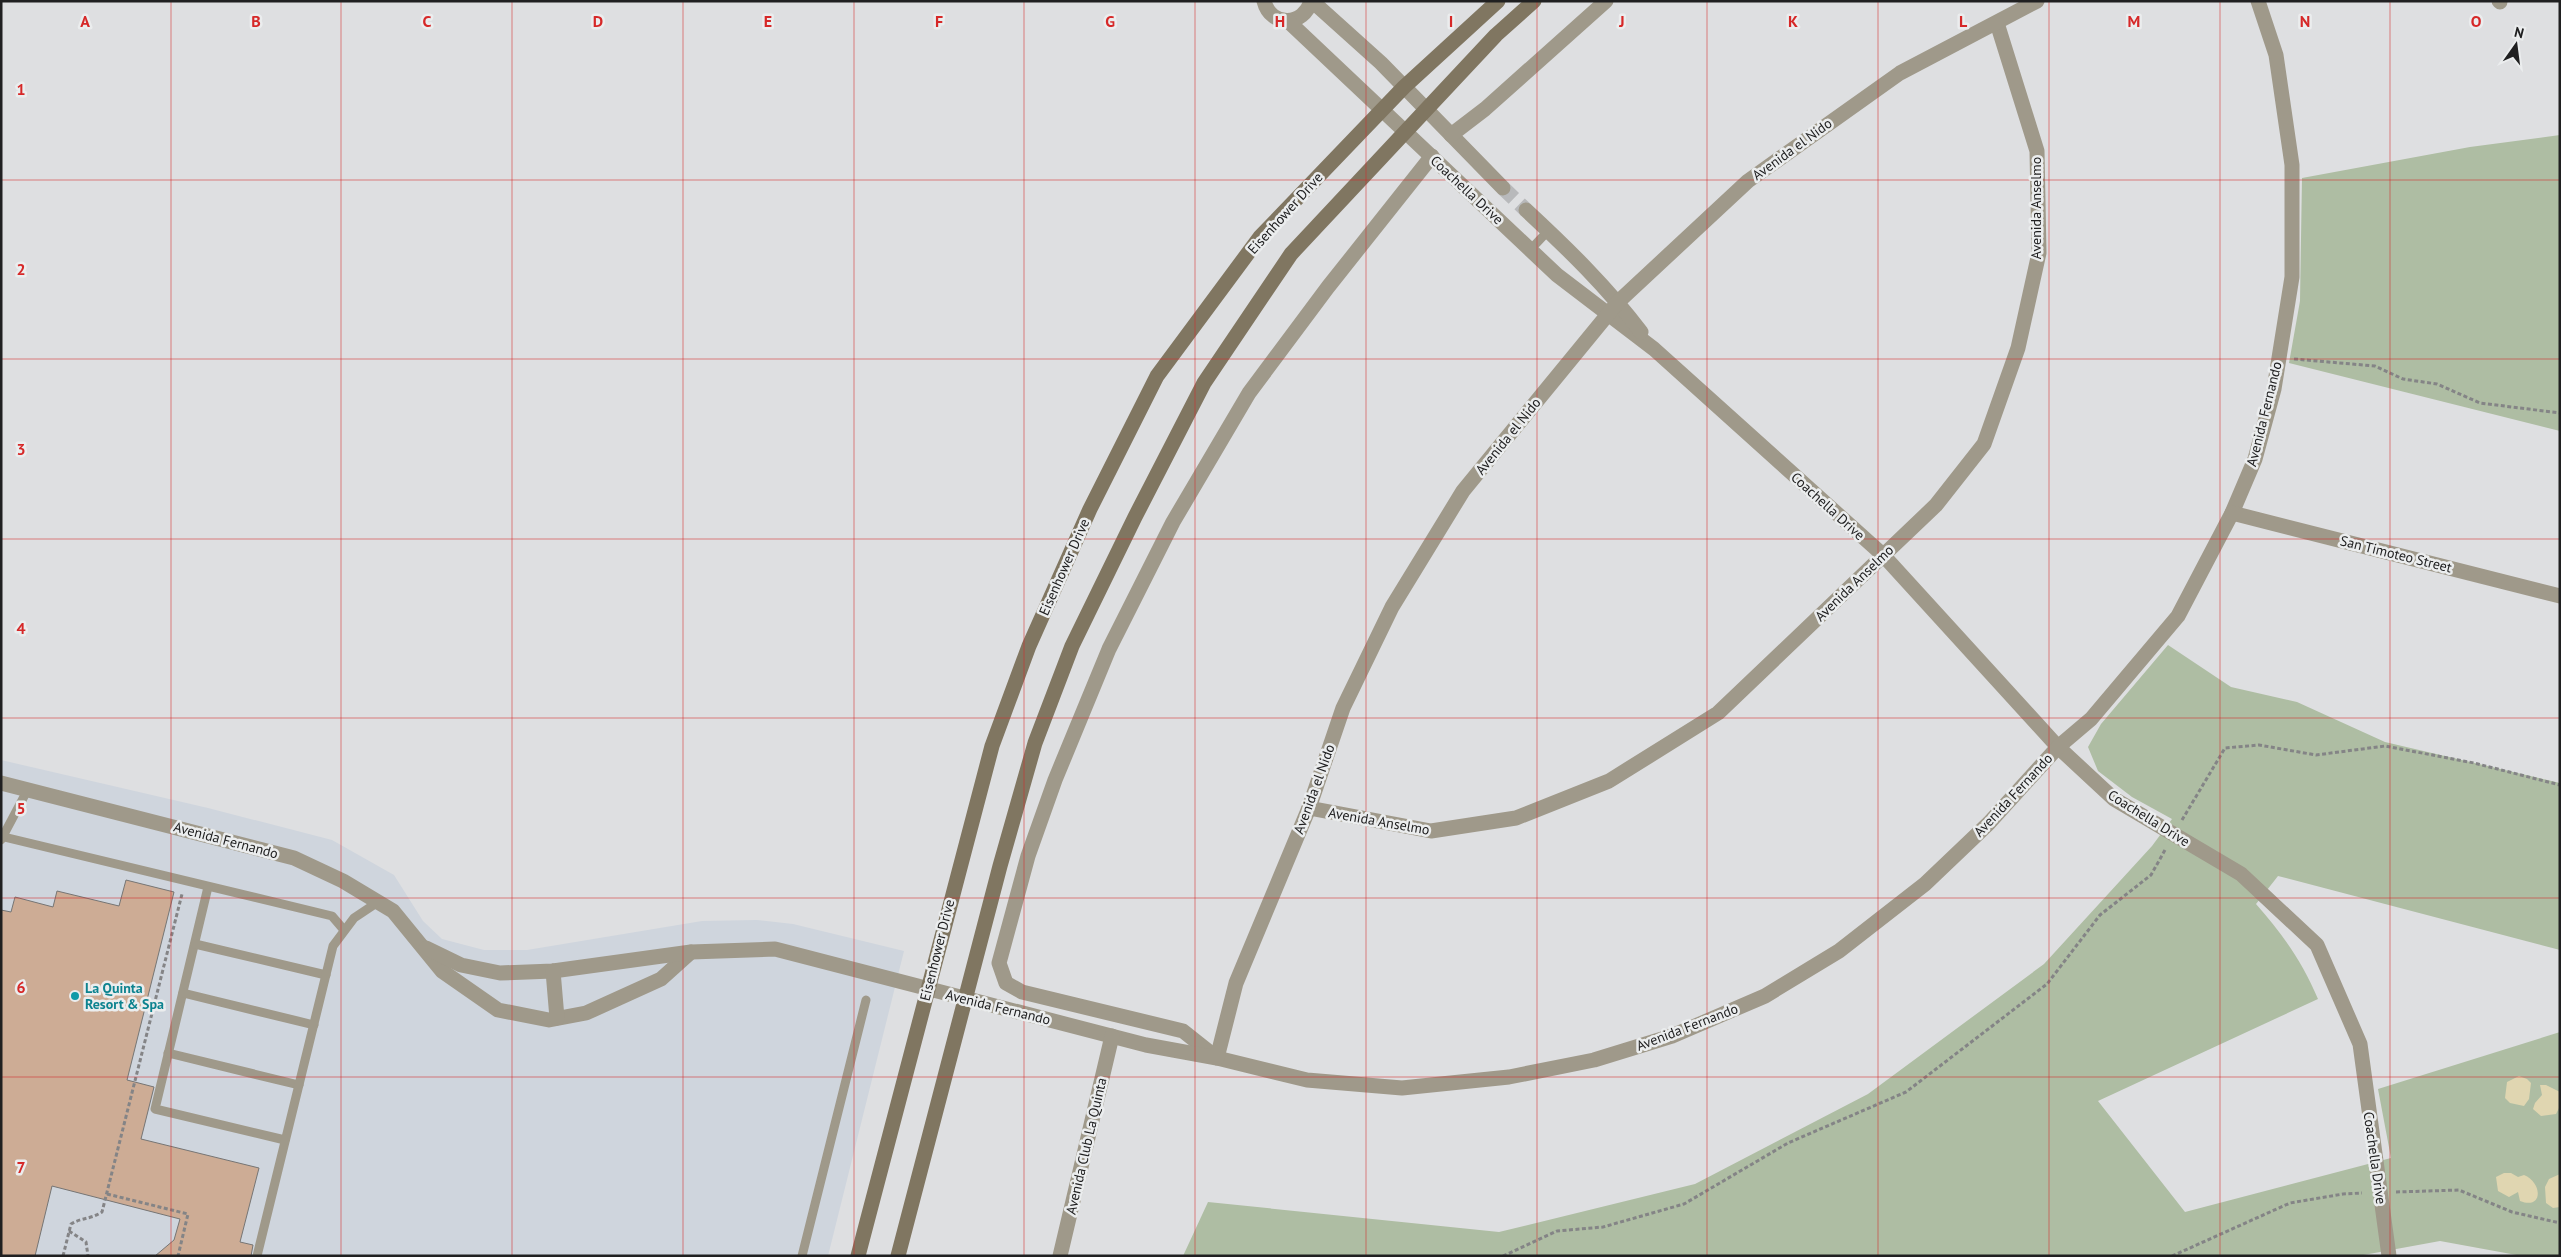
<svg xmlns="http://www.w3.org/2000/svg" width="2561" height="1257" viewBox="0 0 2561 1257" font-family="'PT Sans',sans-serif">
	<rect width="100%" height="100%" fill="#dedfe1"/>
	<path fill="#cfd5dd" d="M1,760L208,808L332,840L394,875L423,921L442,939L484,950H527L702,921L757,920L793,924L904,951L828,1256H1Z"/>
	<g fill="#aebda3">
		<path d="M2560,135V431L2289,363L2300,301L2302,178L2470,147Z"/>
		<path d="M2168,645L2231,687L2297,702L2385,742L2560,783V950L2278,876L2256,904C2283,935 2302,961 2318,999L2098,1101L2185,1212L2391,1158L2378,1089L2560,1032V1256H2522L2440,1241L2358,1256H1183L1208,1202L1499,1232L1695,1184L1868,1094L2044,964L2152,846L2172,819L2132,797L2098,771L2088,747L2101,724Z"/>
	</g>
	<g fill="#e0d6b1">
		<path d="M2519,1076L2527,1079L2531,1083L2529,1099L2524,1106L2510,1103L2505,1098L2507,1082Z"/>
		<path d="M2540,1085H2546L2560,1092V1106L2556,1114L2541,1116L2533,1109L2535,1103L2542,1095Z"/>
		<path d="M2504,1173H2511L2518,1177L2524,1175C2543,1183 2543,1210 2520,1201L2518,1192L2509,1197L2498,1191L2496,1177Z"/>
		<path d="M2560,1174V1207L2553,1208L2546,1203L2545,1187L2549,1179Z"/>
	</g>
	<path fill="#cdac95" stroke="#767574" d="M126,880L174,892L127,1080L154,1087L141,1139L259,1168L240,1242L253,1245L251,1256H155L174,1240L180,1219L52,1186L35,1256H1V910L11,912L15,897L53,907L57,891L119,906Z"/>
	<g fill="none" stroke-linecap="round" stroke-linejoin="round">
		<path stroke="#b8b9bb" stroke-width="15" stroke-dasharray="15 8" stroke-linecap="butt" d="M1503,188L1526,210"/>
		<g stroke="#848486" stroke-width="3" stroke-dasharray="4 2.5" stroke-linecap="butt">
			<path d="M2294,359L2375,366L2403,379L2437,384L2480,403L2560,413"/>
			<path d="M2182,820L2225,748L2259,745L2316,755L2385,746L2474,763L2560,785"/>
			<path d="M2396,1192L2459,1190L2512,1212L2560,1223"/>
			<path d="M107,1194L188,1214L178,1256"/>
			<path d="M69,1231L86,1242L88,1256"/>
			<path d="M63,1256L71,1224C83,1217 89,1220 102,1212L182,894"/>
			<path d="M1503,1256L1557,1231L1603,1227L1684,1204L1788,1143L1906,1092L2047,984L2100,915L2151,875L2165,850"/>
			<path d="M2172,1256L2290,1203L2343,1194L2362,1193"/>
		</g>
		<g stroke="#9f998a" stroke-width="9">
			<path d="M1530,250L1548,231"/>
			<path d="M4,837L332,916L344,930"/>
			<path d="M1,840L28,789"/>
			<path d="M208,887L155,1109L285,1140"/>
			<path d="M195,944L326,975"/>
			<path d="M183,993L314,1025"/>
			<path d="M168,1053L299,1085"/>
			<path d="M257,1256L333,946L354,918L378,902"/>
			<path d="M802,1256L866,1000"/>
		</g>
		<g stroke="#9f998a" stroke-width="15">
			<path d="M1264,1C1271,28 1304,26 1311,1"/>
			<path d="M1312,1L1381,63L1503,188"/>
			<path d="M2499,1L2500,2"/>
			<path d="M1289,22L1557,275L1654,349L1883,555L2058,747L2114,799L2241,874L2317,945L2360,1044L2389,1256"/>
			<path d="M1451,135L1485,109L1606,1"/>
			<path d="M1432,156L1328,287L1249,393L1173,522L1109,649L1055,780L1028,856L999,963L1006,983L1022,992L1183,1031L1217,1058L1307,1080L1402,1088L1509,1077L1594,1060L1672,1036L1765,996L1839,951L1925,884L1989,823L2058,747L2091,719L2178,616L2232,513L2255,459L2274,389L2292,277V165L2276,55L2258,1"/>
			<path d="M1526,210C1567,248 1607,287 1641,332"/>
			<path d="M2232,513L2560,596"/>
			<path d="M1,783L294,858L343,881L393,911L442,971L498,1010L549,1020L586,1013L661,979L691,952"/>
			<path d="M1309,808L1431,831L1516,818L1609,781L1718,713L1936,505L1984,444L2018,348L2039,253L2037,151L1997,23"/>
			<path d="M426,948L461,965L500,973L553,971L691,952L775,949L1146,1045L1217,1058L1236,983L1309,808L1343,708L1392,607L1463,491L1618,302L1748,181L1900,73L2037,1"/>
			<path d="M553,971L557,1018"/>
			<path d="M1060,1256L1112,1036"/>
		</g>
		<g stroke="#807661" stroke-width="15">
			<path d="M858,1256L992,746L1029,646L1090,509L1157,376L1260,237L1404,87L1498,1"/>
			<path d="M898,1256L1000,866L1035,743L1072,646L1135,517L1204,383L1291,254L1496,35L1534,1"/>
		</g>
	</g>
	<path fill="none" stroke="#d62828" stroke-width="1" stroke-opacity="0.55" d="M171,1V1256M341,1V1256M512,1V1256M683,1V1256M854,1V1256M1024,1V1256M1195,1V1256M1366,1V1256M1537,1V1256M1707,1V1256M1878,1V1256M2049,1V1256M2220,1V1256M2390,1V1256M1,180H2560M1,359H2560M1,539H2560M1,718H2560M1,898H2560M1,1077H2560"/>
	<circle fill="#0f9aa8" stroke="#ebedee" stroke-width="2" cx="75" cy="996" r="5"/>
	<g text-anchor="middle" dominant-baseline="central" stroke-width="5" stroke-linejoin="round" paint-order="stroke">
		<g font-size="14" fill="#202021" stroke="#ebedee">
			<text transform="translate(1792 149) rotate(-36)">Avenida el Nido</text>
			<text transform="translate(1467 190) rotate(43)">Coachella Drive</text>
			<text transform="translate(2036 208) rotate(-90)">Avenida Anselmo</text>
			<text transform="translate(1285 213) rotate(-48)">Eisenhower Drive</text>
			<text transform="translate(2264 414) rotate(-76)">Avenida Fernando</text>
			<text transform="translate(1508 436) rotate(-51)">Avenida el Nido</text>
			<text transform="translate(1828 506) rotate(42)">Coachella Drive</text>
			<text transform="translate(2396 554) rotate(14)">San Timoteo Street</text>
			<text transform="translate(1064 567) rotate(-66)">Eisenhower Drive</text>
			<text transform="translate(1854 583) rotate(-44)">Avenida Anselmo</text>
			<text transform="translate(1314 789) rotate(-70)">Avenida el Nido</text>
			<text transform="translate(2013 795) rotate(-47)">Avenida Fernando</text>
			<text transform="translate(2149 818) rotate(32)">Coachella Drive</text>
			<text transform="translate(1379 821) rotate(10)">Avenida Anselmo</text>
			<text transform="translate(226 840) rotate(15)">Avenida Fernando</text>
			<text transform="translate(937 950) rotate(-76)">Eisenhower Drive</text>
			<text transform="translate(998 1007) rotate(14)">Avenida Fernando</text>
			<text transform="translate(1687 1027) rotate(-21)">Avenida Fernando</text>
			<text transform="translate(1086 1146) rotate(-77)">Avenida Club La Quinta</text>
			<text transform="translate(2375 1158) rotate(82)">Coachella Drive</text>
		</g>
		<g font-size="14" font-weight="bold" fill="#0d838f" stroke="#ebedee" text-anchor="start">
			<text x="85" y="988">La Quinta<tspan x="85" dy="16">Resort &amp; Spa</tspan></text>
		</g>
	</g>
	<g font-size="16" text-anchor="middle" font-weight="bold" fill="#d62828" stroke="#ebedee" stroke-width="5" stroke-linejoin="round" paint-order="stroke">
		<text x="85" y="27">A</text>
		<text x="256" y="27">B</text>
		<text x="427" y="27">C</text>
		<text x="598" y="27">D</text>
		<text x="768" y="27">E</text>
		<text x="939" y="27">F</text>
		<text x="1110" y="27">G</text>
		<text x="1280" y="27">H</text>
		<text x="1451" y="27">I</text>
		<text x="1622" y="27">J</text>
		<text x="1793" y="27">K</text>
		<text x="1963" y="27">L</text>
		<text x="2134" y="27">M</text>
		<text x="2305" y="27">N</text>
		<text x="2476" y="27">O</text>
		<text x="21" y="95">1</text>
		<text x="21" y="275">2</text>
		<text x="21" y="455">3</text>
		<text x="21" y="634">4</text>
		<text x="21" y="814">5</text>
		<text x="21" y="993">6</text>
		<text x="21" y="1173">7</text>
	</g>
	<rect width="2561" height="1257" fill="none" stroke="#202021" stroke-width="5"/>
	<g transform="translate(2516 45) rotate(14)" stroke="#ebedee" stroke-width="4" paint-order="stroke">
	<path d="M0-4L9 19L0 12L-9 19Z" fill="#202021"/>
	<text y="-8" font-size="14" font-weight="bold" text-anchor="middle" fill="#202021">N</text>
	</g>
</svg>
